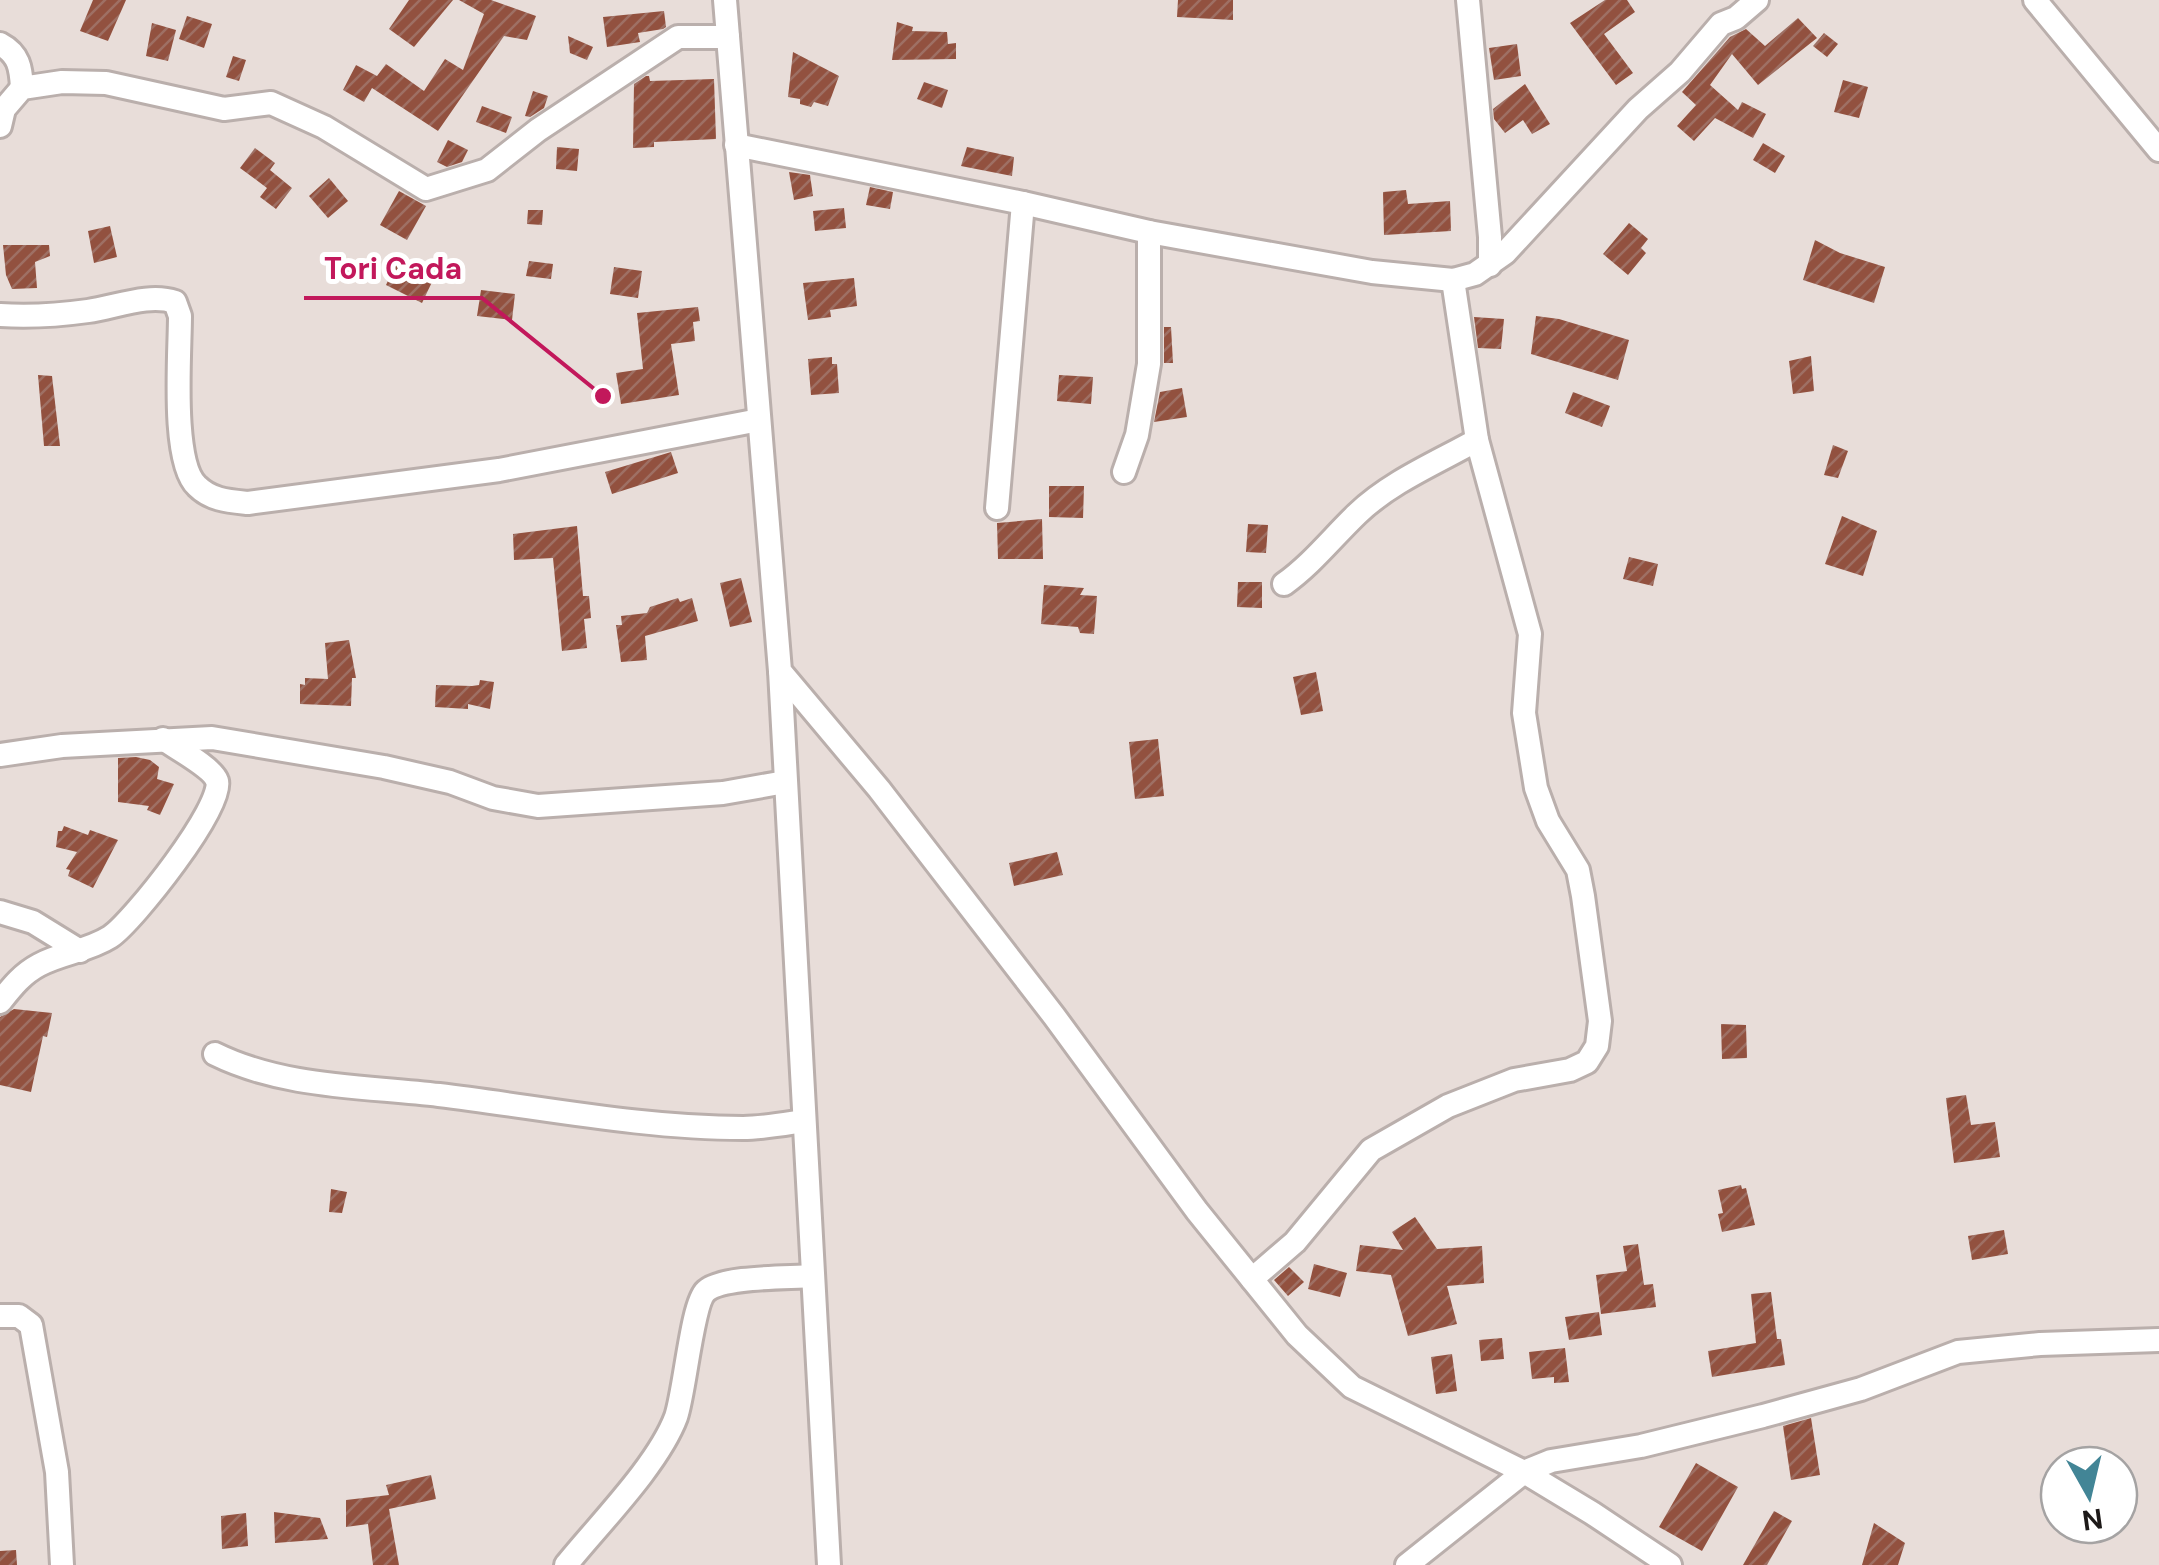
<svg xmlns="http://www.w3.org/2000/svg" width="2159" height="1565" viewBox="0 0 2159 1565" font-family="'DM Sans',sans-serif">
	<defs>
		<pattern id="building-hatch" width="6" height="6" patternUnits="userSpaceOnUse" patternTransform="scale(2.5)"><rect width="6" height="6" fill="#92513f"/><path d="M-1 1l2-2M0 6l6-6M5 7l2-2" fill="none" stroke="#9e7064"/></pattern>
	</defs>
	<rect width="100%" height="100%" fill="#e8ddd9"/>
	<g fill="url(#building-hatch)">
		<path d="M93,0H126L108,41L80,31Z"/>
		<path d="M409,0H453L414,47L389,29Z"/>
		<path d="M459,0H491L536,16L527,40L504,36L438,131L372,88L364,102L343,90L356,65L377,76L386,64L424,91L445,59L463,70L484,14Z"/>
		<path d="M1178,0H1233V20L1177,17Z"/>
		<path d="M1605,0H1627L1635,12L1604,34L1633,73L1616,85L1570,23Z"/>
		<path d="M664,11L666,27L663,29L638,33L640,42L607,47L603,17Z"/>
		<path d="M187,16L212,24L204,48L179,39Z"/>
		<path d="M1798,18L1817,38L1788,61L1758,85L1732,54L1710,85L1738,110L1742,102L1766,114L1753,138L1715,118L1694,141L1677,126L1696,105L1682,92L1730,37L1746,29L1765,46Z"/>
		<path d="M897,22L913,27L912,31L947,32L948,44L956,43V59L892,60Z"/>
		<path d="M152,23L176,30L168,61L146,56Z"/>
		<path d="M1824,33L1838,44L1827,57L1813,46Z"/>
		<path d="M568,36L593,47L587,60L570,53Z"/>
		<path d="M1517,44L1521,76L1494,80L1489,48Z"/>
		<path d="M793,52L839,76L828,106L814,102L811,107L800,104V99L788,97Z"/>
		<path d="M233,56L246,60L239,81L226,77Z"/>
		<path d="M646,76H649L650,81L714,79L716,139L654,142V147L633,148L634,84Z"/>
		<path d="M1843,80L1868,87L1859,118L1834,112Z"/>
		<path d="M924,82L948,90L942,108L917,99Z"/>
		<path d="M1525,84L1550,124L1532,134L1523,120L1505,133L1494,119L1493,109Z"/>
		<path d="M533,91L548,96L544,108L530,117L525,116Z"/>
		<path d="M482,106L512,117L506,133L476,122Z"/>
		<path d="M448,140L468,150L462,162L447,167L437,162Z"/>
		<path d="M1763,143L1785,156L1775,173L1753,160Z"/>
		<path d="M557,147L579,149L577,171L556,169Z"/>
		<path d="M967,147L1014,157L1012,176L961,166Z"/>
		<path d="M255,148L275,163L270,170L292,188L276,209L260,197L267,188L240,168Z"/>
		<path d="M789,172L810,175L813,196L794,200Z"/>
		<path d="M329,178L348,201L328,218L309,196Z"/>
		<path d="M870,187L893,192L890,209L866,205Z"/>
		<path d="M1406,190L1408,204L1450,201L1451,231L1384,235L1383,192Z"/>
		<path d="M399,191L426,206L407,240L380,225Z"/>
		<path d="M844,208L846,228L815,231L813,211Z"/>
		<path d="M528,210H543L542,225L527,224Z"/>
		<path d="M1629,223L1648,239L1641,248L1646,253L1628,275L1603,254Z"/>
		<path d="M110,226L117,257L94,263L88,231Z"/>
		<path d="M1815,240L1840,253L1885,267L1874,303L1803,280Z"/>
		<path d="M3,245H49L50,256L35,262L37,288L12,289L6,275Z"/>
		<path d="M529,261L553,264L551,279L526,276Z"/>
		<path d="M397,262L433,280L422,303L386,285Z"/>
		<path d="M614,267L642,271L638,298L610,294Z"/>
		<path d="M854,278L857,306L830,310L831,317L808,320L803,283Z"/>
		<path d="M481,290L515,294L512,320L477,316Z"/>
		<path d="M698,307L700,321L693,322L695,341L671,344L679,395L621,404L616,373L643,369L637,313Z"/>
		<path d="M1536,316L1559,319L1629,340L1618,380L1531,354Z"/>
		<path d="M1474,317L1504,319L1501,349L1478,348Z"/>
		<path d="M1164,327H1171L1173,363H1164Z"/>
		<path d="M1811,356L1814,391L1793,394L1789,361Z"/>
		<path d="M832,357V364H837L839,393L811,395L808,359Z"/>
		<path d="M38,375L52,376L60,446H44Z"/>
		<path d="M1059,375L1093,377L1091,404L1057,401Z"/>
		<path d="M1182,388L1187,417L1154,422L1160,392Z"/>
		<path d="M1573,392L1610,406L1602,427L1565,413Z"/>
		<path d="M1833,445L1848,451L1838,478L1824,475Z"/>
		<path d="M671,452L678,473L612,494L605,472Z"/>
		<path d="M1049,486H1084L1083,518L1049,517Z"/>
		<path d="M1842,516L1877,531L1863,576L1825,564Z"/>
		<path d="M1042,519L1043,559H998L997,523Z"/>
		<path d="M1248,524L1268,525L1266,553L1246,552Z"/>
		<path d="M577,526L583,596H589L591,618L584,619L587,648L562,651L553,558L514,560L513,534Z"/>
		<path d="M1629,557L1658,564L1653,586L1623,579Z"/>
		<path d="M741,578L752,622L730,627L720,583Z"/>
		<path d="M1238,582H1262V608L1237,607Z"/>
		<path d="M1044,585L1084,588L1080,595L1097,596L1094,634L1080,633L1078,627L1041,624Z"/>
		<path d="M678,598L680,602L692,598L698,621L645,636L647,660L621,662L616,625H622L621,616L647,613L650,607Z"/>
		<path d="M349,640L356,678H352L351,706L300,704V684L305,685V678L328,679L325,643Z"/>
		<path d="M1316,672L1323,711L1301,715L1293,677Z"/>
		<path d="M480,680L494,682L490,709L468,704V709L435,707L436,685L472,686L479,685Z"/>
		<path d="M1158,739L1164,796L1135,799L1129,742Z"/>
		<path d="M136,757L150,760L159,767L157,779L174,784L160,815L147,810L149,806L118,802V758Z"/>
		<path d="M64,826L88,835L90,830L118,840L93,888L68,876L70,870L66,869L77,852L56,847L58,831H62Z"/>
		<path d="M1057,852L1063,875L1014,886L1009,863Z"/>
		<path d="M14,1009L52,1013L47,1037L43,1036L31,1092L0,1085V1017Z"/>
		<path d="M1721,1024L1746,1025L1747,1058L1722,1059Z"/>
		<path d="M1966,1095L1971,1125L1995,1122L2000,1157L1954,1163L1946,1098Z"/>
		<path d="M1741,1185L1742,1189L1746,1188L1755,1225L1722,1232L1718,1214L1723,1213L1718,1190Z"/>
		<path d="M331,1189L347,1192L342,1213L329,1212Z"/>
		<path d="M1415,1217L1437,1249L1482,1246L1484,1283L1447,1286L1457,1324L1408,1336L1391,1275L1356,1271L1360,1245L1403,1250L1392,1232Z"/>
		<path d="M2004,1230L2008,1254L1972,1260L1968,1236Z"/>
		<path d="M1638,1244L1644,1285L1653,1284L1656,1307L1601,1314L1596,1275L1627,1271L1623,1246Z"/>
		<path d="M1314,1264L1347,1273L1340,1297L1308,1289Z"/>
		<path d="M1289,1267L1304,1282L1288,1296L1274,1280Z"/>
		<path d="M1771,1292L1777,1339H1781L1785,1365L1712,1377L1708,1351L1756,1343L1751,1294Z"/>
		<path d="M1599,1312L1602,1335L1569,1340L1565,1317Z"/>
		<path d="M1502,1338L1504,1359L1481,1361L1479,1340Z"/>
		<path d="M1565,1348L1569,1382L1554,1383V1377L1532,1379L1529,1352Z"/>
		<path d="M1452,1354L1457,1391L1436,1394L1431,1357Z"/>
		<path d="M1811,1418L1820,1475L1791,1480L1783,1426Z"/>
		<path d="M1696,1463L1738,1487L1702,1551L1659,1527Z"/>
		<path d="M431,1475L436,1499L389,1509L399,1565H373L368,1524L346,1527V1500L389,1495L386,1485Z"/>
		<path d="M1774,1511L1792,1521L1767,1565H1743Z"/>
		<path d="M274,1512L320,1518L328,1539L275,1543Z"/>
		<path d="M246,1513L248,1546L222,1549L221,1516Z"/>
		<path d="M1874,1523L1905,1543L1898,1565H1862Z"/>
		<path d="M16,1550L17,1565H0V1551Z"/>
	</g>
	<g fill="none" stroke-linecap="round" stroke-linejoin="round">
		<g stroke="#baafac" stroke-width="28">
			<g id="minor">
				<path d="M725,0L780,671L879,789L1054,1016L1197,1211L1297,1335L1352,1387L1524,1472L1592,1513L1670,1565"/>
				<path d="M1468,0L1490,237V265"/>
				<path d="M2035,0L2159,150"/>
				<path d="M0,44C19,54 21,68 22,88"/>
				<path d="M0,126L4,109L22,88L62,82L106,83L224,109L271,103L324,127L426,189L487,170L538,130L678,37H728"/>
				<path d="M736,145L1023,203L1149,232L1372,272L1453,280L1475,274L1505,253L1638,109L1680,72L1721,24L1736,18L1757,0"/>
				<path d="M0,315C29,317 59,315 88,311C116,307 149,293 175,302L180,316C180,353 171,462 197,486C211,500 228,501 248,503L499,470L759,420"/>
				<path d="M1124,472L1137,435L1149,364V232"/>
				<path d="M997,508L1023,203"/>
				<path d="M1284,584C1312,564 1332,538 1357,514C1390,482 1438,462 1477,440"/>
				<path d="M780,671L829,1565"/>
				<path d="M0,755L62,746L212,738L384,767L450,782L493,798L538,806L723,793L785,782"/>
				<path d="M0,912L33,922L80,951"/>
				<path d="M0,1002C12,987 22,974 39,965C61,953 88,951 110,937C133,922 225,805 217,781C213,768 176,748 163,739"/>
				<path d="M215,1054C284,1088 364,1086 439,1095C539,1107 642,1128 743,1128C763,1128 784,1124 804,1121"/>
				<path d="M1252,1279L1295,1242L1371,1150L1448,1106L1514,1080L1570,1070L1587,1062L1597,1046L1600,1021L1583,896L1578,870L1548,821L1536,788L1524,713L1530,634L1477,440L1453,280"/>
				<path d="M0,1316H19L31,1325L57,1472L62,1565"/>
				<path d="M566,1565C599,1524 658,1465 676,1417C685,1391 692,1303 706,1291C723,1276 788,1278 812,1276"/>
				<path d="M1407,1565L1524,1472L1551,1461L1641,1446L1763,1416L1861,1389L1958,1352L2040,1344L2159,1340"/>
			</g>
		</g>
		<use href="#minor" stroke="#fff" stroke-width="22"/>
	</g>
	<path fill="none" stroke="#c2185b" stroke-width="4" d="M603 396L482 298H304"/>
	<circle fill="#c2185b" stroke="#fff" stroke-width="4" cx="603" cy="396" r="10"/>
	<g font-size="30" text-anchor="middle" font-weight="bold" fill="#c2185b" stroke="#fff" stroke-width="10" stroke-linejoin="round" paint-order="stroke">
		<text x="393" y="279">Tori Cada</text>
	</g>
	<g transform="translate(2089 1495) rotate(172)"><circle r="48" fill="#ffffff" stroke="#a5a3a3" stroke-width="2.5"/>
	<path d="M0-8L18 38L0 25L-18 38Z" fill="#428596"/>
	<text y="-15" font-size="28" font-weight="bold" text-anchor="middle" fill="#1d1918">N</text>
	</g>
</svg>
